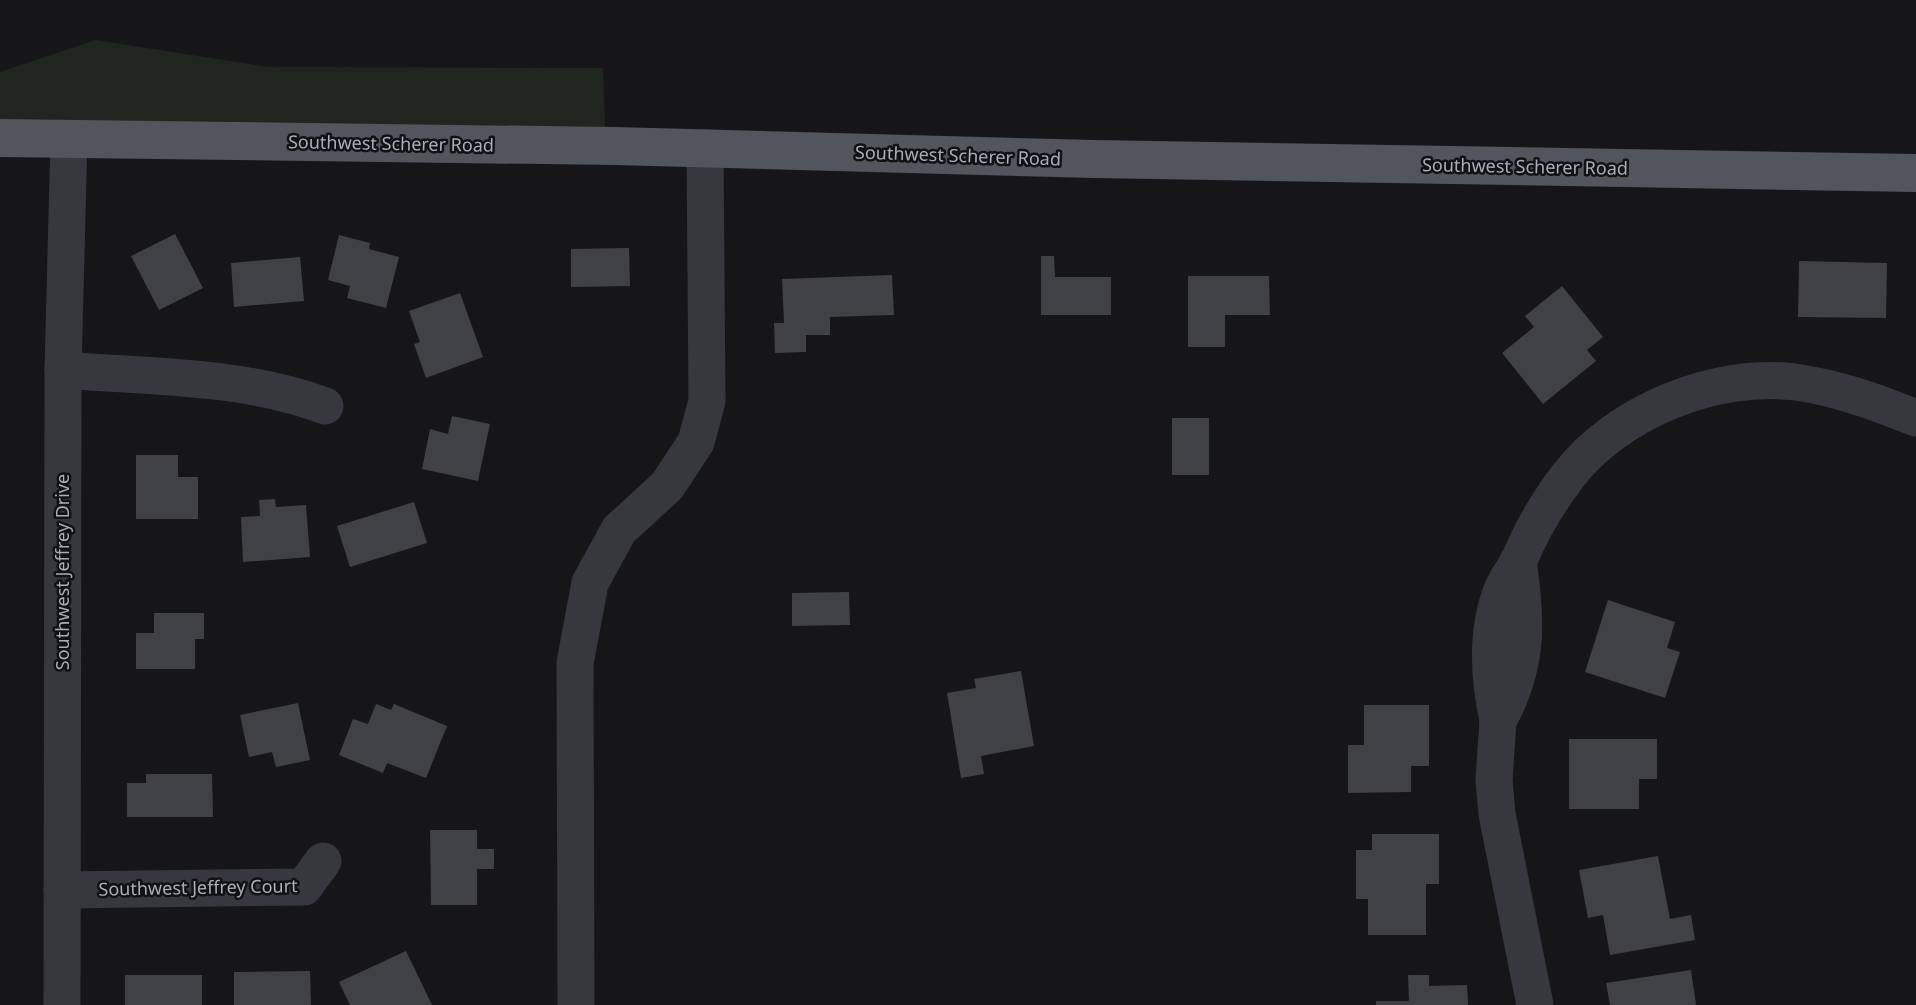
<svg xmlns="http://www.w3.org/2000/svg" width="1916" height="1005" viewBox="0 0 1916 1005" font-family="'Noto Sans',sans-serif">
	<rect width="100%" height="100%" fill="#161618"/>
	<path fill="#1e261f" d="M96,40L269,67L603,68L605,127L0,121V72Z"/>
	<g fill="#404145">
		<path d="M175,234L203,288L159,310L131,256Z"/>
		<path d="M339,235L370,243L369,249L399,257L386,308L347,298L350,286L328,280Z"/>
		<path d="M629,248L630,286L571,287V249Z"/>
		<path d="M1041,256H1054L1055,277H1111V315H1041Z"/>
		<path d="M300,257L304,301L234,307L231,263Z"/>
		<path d="M1799,261L1887,263L1886,318L1798,317Z"/>
		<path d="M892,275L894,315L830,317V335H806V352L775,353L774,323H784L782,279Z"/>
		<path d="M1188,276H1269L1270,315H1225V347H1188Z"/>
		<path d="M1562,286L1603,337L1587,350L1596,361L1543,404L1502,353L1534,327L1525,316Z"/>
		<path d="M460,293L483,357L426,378L414,344L420,342L409,311Z"/>
		<path d="M452,416L490,424L478,481L422,469L430,429L448,434Z"/>
		<rect x="1172" y="418" width="37" height="57"/>
		<path d="M136,455H178V477H198V519H136Z"/>
		<path d="M275,499L276,507L306,505L310,557L243,562L241,517L260,516L259,500Z"/>
		<path d="M414,502L427,543L350,567L337,526Z"/>
		<path d="M849,592L850,625L792,626V593Z"/>
		<path d="M1608,600L1675,622L1667,648L1680,652L1665,698L1585,672Z"/>
		<path d="M154,613H204V639H195V669H136V633H154Z"/>
		<path d="M1021,671L1034,746L981,756L984,774L961,778L947,693L976,688L974,679Z"/>
		<path d="M298,703L310,760L276,767L272,752L249,757L240,715Z"/>
		<path d="M376,704L391,710L394,704L447,726L426,778L387,763L383,773L339,755L353,719L368,724Z"/>
		<path d="M1364,705H1429V766H1411V792L1348,793V745H1364Z"/>
		<path d="M1569,739H1657V779H1639V809H1569Z"/>
		<path d="M146,774H212L213,817H127V783H146Z"/>
		<path d="M430,830H477V849H494V869H477V905H431Z"/>
		<path d="M1372,834H1439V884H1426V935H1368V899H1356V850H1372Z"/>
		<path d="M1658,856L1670,919L1691,915L1695,940L1610,955L1603,915L1588,918L1579,870Z"/>
		<path d="M406,951L432,1005H350L339,982Z"/>
		<path d="M1691,970L1696,1005H1610L1606,983Z"/>
		<path d="M310,971L311,1005H234V972Z"/>
		<rect x="125" y="975" width="77" height="30"/>
		<path d="M1408,975H1429V986L1467,985L1468,1005H1376V1001H1409Z"/>
	</g>
	<g fill="none" stroke-linecap="round" stroke-linejoin="round">
		<g stroke="#37383d" stroke-width="37">
			<path d="M63,370C149,377 243,375 325,406"/>
			<path d="M1518,561C1527,622 1529,665 1498,721C1489,679 1486,630 1502,590C1506,579 1515,569 1520,558C1532,529 1549,501 1568,476C1617,412 1715,372 1795,382C1838,388 1876,402 1916,418"/>
			<path d="M1498,721L1494,780L1497,814L1535,1005"/>
			<path d="M62,890L304,887L323,861"/>
			<path d="M62,1005L63,370L69,139"/>
			<path d="M576,1005L575,663L590,583L619,530L667,486L696,442L707,401L705,148"/>
		</g>
		<path stroke="#53555c" stroke-width="38" d="M0,138L615,146L1094,159L1916,173"/>
	</g>
	<g text-anchor="middle" dominant-baseline="central" stroke-width="5" stroke-linejoin="round" paint-order="stroke">
		<g font-size="18" fill="#a8adb8" stroke="#111113">
			<text transform="translate(391 143) rotate(1)">Southwest Scherer Road</text>
			<text transform="translate(958 155) rotate(2)">Southwest Scherer Road</text>
			<text transform="translate(1525 166) rotate(1)">Southwest Scherer Road</text>
			<text transform="translate(62 572) rotate(-90)">Southwest Jeffrey Drive</text>
			<text transform="translate(198 887) rotate(-1)">Southwest Jeffrey Court</text>
		</g>
	</g>
</svg>
